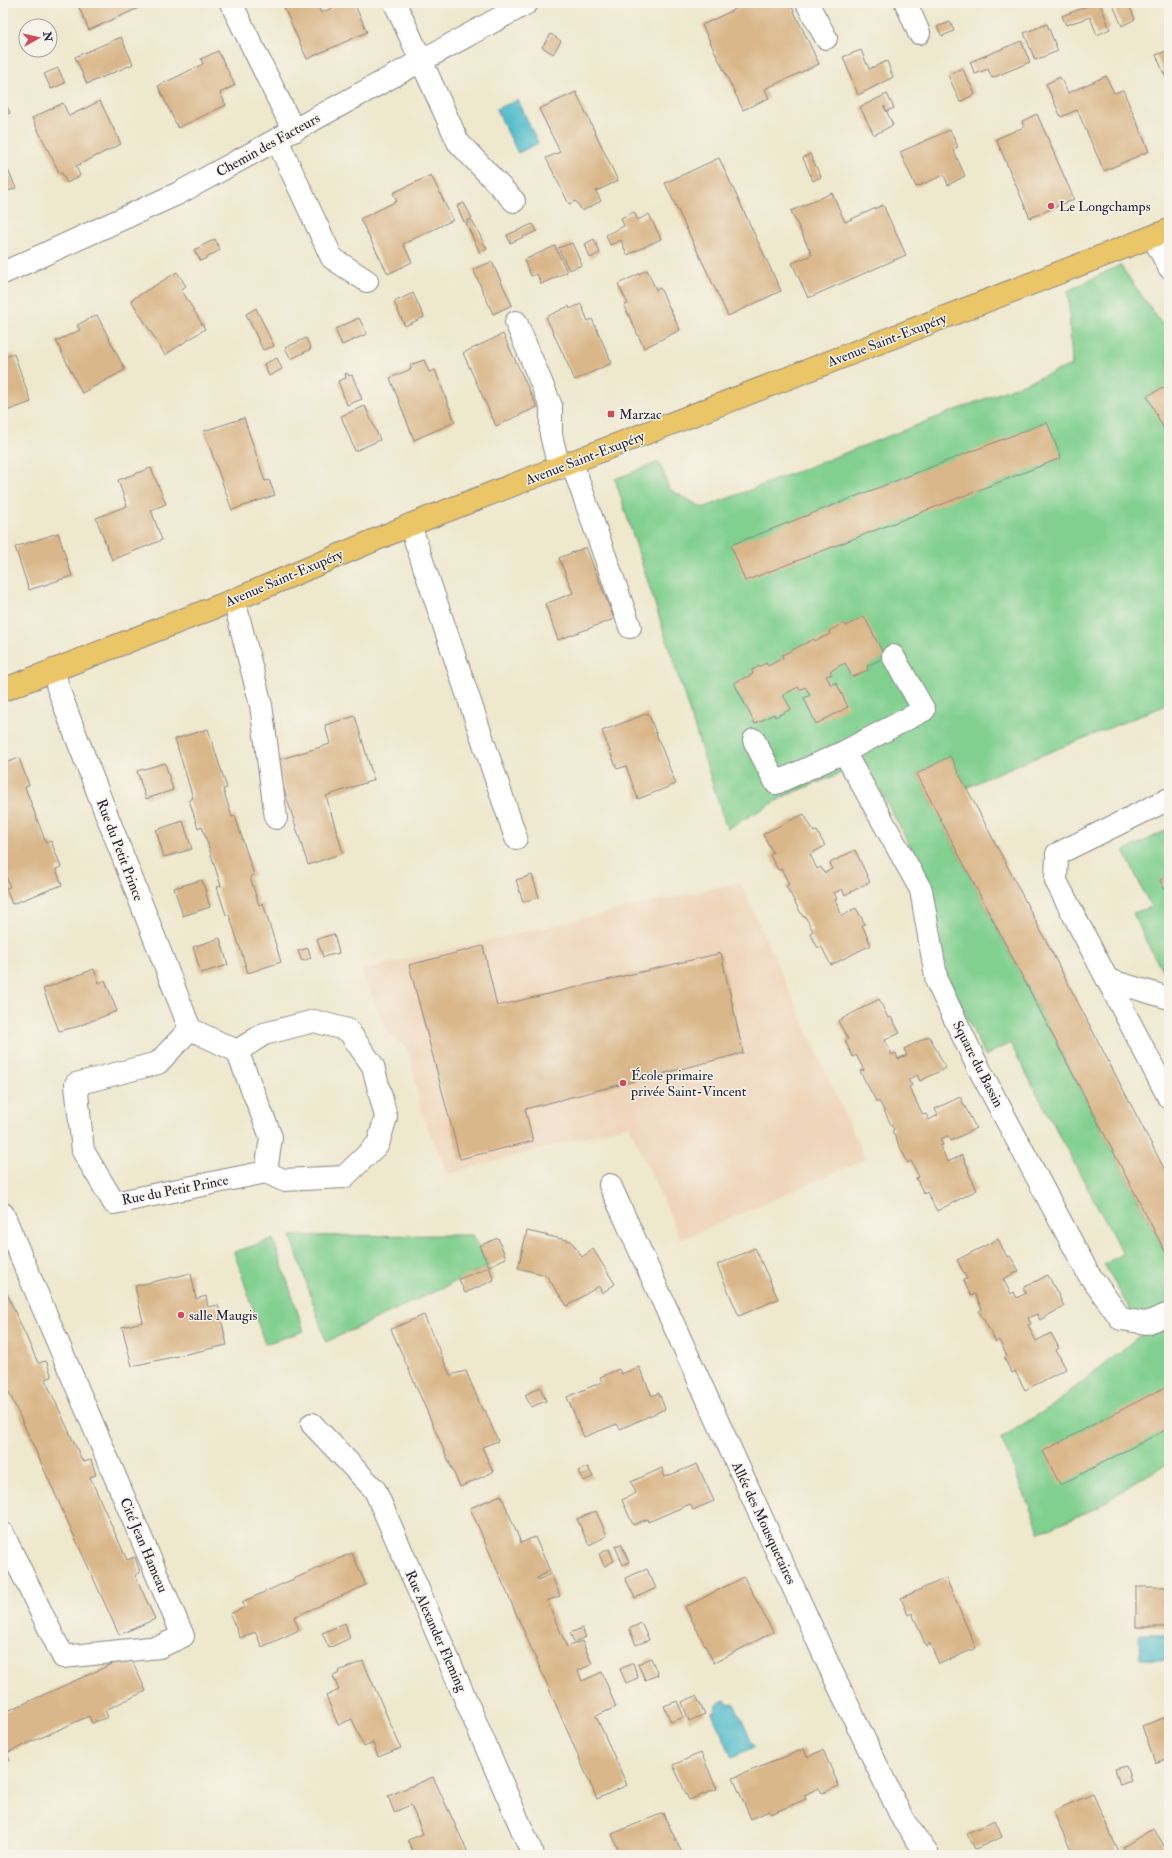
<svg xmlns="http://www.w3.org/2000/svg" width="1172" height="1858" viewBox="0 0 1172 1858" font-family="'IM FELL Double Pica',serif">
	<rect width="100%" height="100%" fill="#f7f3e8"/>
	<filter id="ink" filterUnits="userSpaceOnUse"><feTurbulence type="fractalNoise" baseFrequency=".025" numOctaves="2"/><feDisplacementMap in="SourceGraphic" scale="8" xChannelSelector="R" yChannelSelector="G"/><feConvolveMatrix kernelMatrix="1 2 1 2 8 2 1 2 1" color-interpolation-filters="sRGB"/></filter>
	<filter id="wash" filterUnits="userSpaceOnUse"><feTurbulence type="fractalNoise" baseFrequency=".012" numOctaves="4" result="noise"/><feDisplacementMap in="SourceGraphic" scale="16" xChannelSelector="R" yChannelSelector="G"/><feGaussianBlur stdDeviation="0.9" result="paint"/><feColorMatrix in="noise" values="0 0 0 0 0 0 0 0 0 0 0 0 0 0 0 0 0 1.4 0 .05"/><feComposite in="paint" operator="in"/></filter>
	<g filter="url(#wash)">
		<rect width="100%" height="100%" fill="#eee8cd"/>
		<path fill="#efd6bb" d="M740,882L865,1159L681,1240L629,1125L448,1174L422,1115L409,1051L387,1031L361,970Z"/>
		<g fill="#81d090" stroke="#527966">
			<path d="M1120,265L1169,334V704L995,774L966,788L950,757L917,774L1169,1259V1463L1130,1485L1099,1507L1040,1532L1001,1438L1052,1406L1143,1333L1104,1264L1123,1254L1010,1043L985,1056L947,975L933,890L866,763L787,795L727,829L615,479L659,462L669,489L703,508L1072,365L1068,291Z"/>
			<path d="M1169,829V974L1164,973L1151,951L1133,913L1151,907L1124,851Z"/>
			<path d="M472,1235L489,1266L326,1342L291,1236Z"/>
			<path d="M273,1239L304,1331L265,1344L234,1252Z"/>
		</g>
		<g fill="#52bdcc" stroke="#3a7084">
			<path d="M518,100L538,143L518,153L496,109Z"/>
			<path d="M1139,1635H1169V1660L1140,1659Z"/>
			<path d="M724,1701L730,1705L734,1703L754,1747L732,1757L712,1713L716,1711L717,1705L721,1702Z"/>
		</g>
		<g id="blocks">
			<g fill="#dab78a">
				<path d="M77,3H139L141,7L89,30Z"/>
				<path d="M282,3H317L321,13L343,3H354L367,32L307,59Z"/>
				<path d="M748,3H790L819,64L765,89L769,98L743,110L702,25Z"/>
				<path d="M1095,3H1100L1110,29L1097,35L1090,17L1066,25L1062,16Z"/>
				<path d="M1112,3H1128L1135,19L1122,26Z"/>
				<path d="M950,22L954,31L942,36L937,27Z"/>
				<path d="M1047,24L1058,51L1035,60L1024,33Z"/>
				<path d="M551,34L561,41L553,54L542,47Z"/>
				<path d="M121,37L133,64L87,84L75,57Z"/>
				<path d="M1021,41L1030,62L992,78L988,69L975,74L970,62Z"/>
				<path d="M861,50L869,69L887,61L893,77L858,95L843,57Z"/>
				<path d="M1169,50V85L1156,55Z"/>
				<path d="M218,51L235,85L220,93L226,105L178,128L158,86L203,64L201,59Z"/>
				<path d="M58,68L65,83L51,89L44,74Z"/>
				<path d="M962,68L975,94L960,102L948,75Z"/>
				<path d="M1106,76L1114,93L1123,90L1149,151L1104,171L1077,110L1061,117L1046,84L1060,77L1068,93Z"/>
				<path d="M576,92L618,181L596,191L601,201L582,211L576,201L569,204L546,158L560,152L539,109Z"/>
				<path d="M887,94L894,108L887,111L884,106L893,125L874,135L860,107Z"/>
				<path d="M3,99L10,113L3,116Z"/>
				<path d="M100,101L121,144L76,166L80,176L67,183L62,173L60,174L32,118L63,103L69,116Z"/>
				<path d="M1037,114L1074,199L1030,218L996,139L1024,127L1022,121Z"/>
				<path d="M950,130L958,147L953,149L965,176L948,185L944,175L916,187L900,152Z"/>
				<path d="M810,154L821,177L813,181L803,158Z"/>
				<path d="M719,158L781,291L728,316L665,183Z"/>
				<path d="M3,159L16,188L3,193Z"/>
				<path d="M431,175L453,220L403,244L412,262L388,274L360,219L397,201L393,193Z"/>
				<path d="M832,193L845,222L883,205L906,255L808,298L792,263L812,255L791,211Z"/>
				<path d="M464,203L472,218L464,222L457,206Z"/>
				<path d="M634,212L638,220L649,214L661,239L627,255L621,240L610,245L606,235L624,226L621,218Z"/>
				<path d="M472,220L487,249L480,253L466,223Z"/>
				<path d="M533,224L537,231L510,243L507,235Z"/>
				<path d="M215,239L220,250L201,261L194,250Z"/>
				<path d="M594,239L600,253L590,258L585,244Z"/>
				<path d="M572,243L582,265L569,270L558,248Z"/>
				<path d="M555,246L567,272L541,284L537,274L531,276L524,260Z"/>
				<path d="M492,262L512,305L493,314L473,269Z"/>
				<path d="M647,270L656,290L660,288L680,330L644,348L624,305L628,304L618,284Z"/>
				<path d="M177,272L186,286L181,289L205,329L165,355L131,300Z"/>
				<path d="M413,293L424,317L405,326L394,302Z"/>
				<path d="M581,304L588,321L592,319L612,363L575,380L546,317L569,306L570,309Z"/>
				<path d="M256,308L274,346L263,350L246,314Z"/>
				<path d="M97,315L125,370L82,393L56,341L80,330L77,325Z"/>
				<path d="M359,318L367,334L342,345L335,329Z"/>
				<path d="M503,334L537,407L496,426L463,353Z"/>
				<path d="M306,338L311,349L291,359L285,348Z"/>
				<path d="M14,354L31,402L7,411L3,400V358Z"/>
				<path d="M277,358L282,369L269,376L264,364Z"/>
				<path d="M424,360L429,372L435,370L455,422L414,440L390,378L411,369L410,365Z"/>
				<path d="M347,373L349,376L352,375L362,399L347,405L338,381L346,378L345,374Z"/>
				<path d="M1169,385V439L1147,396Z"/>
				<path d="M365,406L380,440L355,451L341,416Z"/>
				<path d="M244,418L265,481L269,480L275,495L232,510L204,431Z"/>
				<path d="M1047,422L1061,458L745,581L731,545Z"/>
				<path d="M151,468L166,504L151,510L162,540L112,560L96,518L127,506L118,480Z"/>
				<path d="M58,533L72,576L29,590L15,547Z"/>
				<path d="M586,547L614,619L558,640L545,604L573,593L559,558Z"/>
				<path d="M864,616L885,657L867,666L868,670L852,677L845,663L830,671L832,674L826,676L831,685L836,682L848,707L816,724L804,698L810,695L805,687L800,690L798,687L783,695L791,709L775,717L774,714L755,724L734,683L753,674L752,670L766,663L768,666L783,658L782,655L814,639L815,641L830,634L829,631L844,623L846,626Z"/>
				<path d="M648,713L676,784L638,799L626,766L617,769L602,731Z"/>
				<path d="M355,716L374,780L326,796L343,853L308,865L275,761L330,744L325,725Z"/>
				<path d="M208,729L227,788L223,789L232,817L235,816L254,875L250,877L259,905L263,903L281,962L248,973L229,914L226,915L217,887L221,886L202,826L198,828L189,800L193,798L175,739Z"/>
				<path d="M950,756L1169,1178V1259L917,774Z"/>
				<path d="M19,758L29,785L25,787L46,843L51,841L61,867L56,869L62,885L12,904L6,888L10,887L3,868V764Z"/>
				<path d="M165,763L173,790L146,799L137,771Z"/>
				<path d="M804,814L814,832L817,831L825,846L810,854L817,869L821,867L824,873L832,869L830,863L855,850L870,882L845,895L842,889L834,893L837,899L835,900L842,916L856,908L865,924L862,925L871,945L831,965L821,946L818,948L810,933L813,931L805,916L803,917L786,886L789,884L781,869L778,870L770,855L773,853L763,834Z"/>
				<path d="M183,821L192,849L164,857L156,830Z"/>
				<path d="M532,875L539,897L523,902L516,880Z"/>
				<path d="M1169,875V898L1160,880Z"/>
				<path d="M202,880L210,907L183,916L174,888Z"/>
				<path d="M334,934L339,953L323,957L317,939Z"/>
				<path d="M220,938L228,965L201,973L193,947Z"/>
				<path d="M483,946L497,1006L721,953L743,1053L525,1109L533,1141L460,1159L409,965Z"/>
				<path d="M308,948L311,958L302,961L298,951Z"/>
				<path d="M94,969L99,983L105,980L117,1011L76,1027L59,1031L43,989Z"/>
				<path d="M879,999L888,1018L891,1017L900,1033L885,1040L892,1055L896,1053L898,1059L907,1055L904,1049L929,1036L946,1068L920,1081L917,1075L908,1080L912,1085L909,1087L923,1115L926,1114L929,1120L938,1115L935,1109L960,1097L976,1128L951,1141L948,1136L940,1139L943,1145L940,1146L948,1162L962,1155L969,1170L968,1171L977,1190L937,1211L927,1192L924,1194L916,1178L919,1177L911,1161L908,1163L892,1131L894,1130L879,1101L877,1103L860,1071L864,1070L856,1055L853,1057L845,1041L848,1039L838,1021Z"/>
				<path d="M527,1231L571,1241L582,1257L593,1249L615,1284L602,1293L599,1286L567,1306L546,1275L518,1268Z"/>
				<path d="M498,1238L506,1258L489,1266L479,1246Z"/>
				<path d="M998,1239L1007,1257L1010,1256L1019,1271L1003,1279L1011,1294L1014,1292L1017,1298L1026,1293L1023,1288L1048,1275L1064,1306L1040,1320L1037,1314L1028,1318L1031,1324L1028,1325L1036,1341L1051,1333L1059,1348L1056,1350L1066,1369L1025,1390L1015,1371L1012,1373L1004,1358L1007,1356L999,1340L996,1342L979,1311L982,1309L975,1294L971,1296L963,1280L967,1279L957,1260Z"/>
				<path d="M755,1248L778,1299L739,1316L717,1265Z"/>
				<path d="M489,1267L494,1280L465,1293L459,1279Z"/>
				<path d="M191,1273L196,1299L206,1296L208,1307L218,1305L227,1345L132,1366L122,1327L143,1322L135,1286Z"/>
				<path d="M3,1285L38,1363L46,1361L47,1363L52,1377L45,1379L83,1462L91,1460L96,1475L90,1477L127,1560L135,1557L140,1572V1573L135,1575L155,1619L119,1635L3,1379Z"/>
				<path d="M424,1315L450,1375L466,1371L483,1411L485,1410L498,1441L482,1447L493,1472L460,1487L391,1329Z"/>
				<path d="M639,1367L652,1396L659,1393L665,1409L620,1429L617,1424L584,1437L567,1397L602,1382L600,1377L619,1369L621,1374Z"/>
				<path d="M1169,1385V1428L1060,1485L1043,1451Z"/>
				<path d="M540,1387L546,1401L531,1407L525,1395Z"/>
				<path d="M697,1464L714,1501L693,1510L690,1504L648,1522L647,1519L633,1525L622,1500L636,1493L631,1482L662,1468L665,1477Z"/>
				<path d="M588,1467L593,1477L583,1481L578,1471Z"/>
				<path d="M501,1495L521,1543L535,1537L550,1571L537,1578L538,1580L551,1574L560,1596L547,1601L567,1647L582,1641L592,1664L578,1671L582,1681L602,1672L616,1707L596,1716L627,1785L597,1799L470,1508Z"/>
				<path d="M596,1511L607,1536L589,1545L577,1519Z"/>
				<path d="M621,1544L629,1562L623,1565L615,1546Z"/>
				<path d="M609,1549L614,1561L604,1566L599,1554Z"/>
				<path d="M352,1553L366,1585L294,1617L299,1630L262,1647L255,1632L240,1638L230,1614L245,1607L242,1602Z"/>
				<path d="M647,1569L656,1588L635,1598L625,1578Z"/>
				<path d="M744,1577L773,1632L714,1663L685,1607Z"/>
				<path d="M946,1578L976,1648L939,1664L930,1644L926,1646L912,1613L908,1615L901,1598Z"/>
				<rect x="1136" y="1587" width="33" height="40"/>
				<path d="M345,1623L350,1638L329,1648L322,1633Z"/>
				<path d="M641,1623L649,1640L636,1645L629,1629Z"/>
				<path d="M582,1628L586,1637L574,1642L570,1633Z"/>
				<path d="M130,1656L146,1691L105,1710L108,1717L92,1723L89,1716L7,1753L10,1761L3,1763V1713Z"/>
				<path d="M651,1658L658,1675L645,1680L638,1664Z"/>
				<path d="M363,1661L401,1748L378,1757L373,1743L364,1747L352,1719L338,1725L326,1696L339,1690L333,1676L340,1673L339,1671Z"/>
				<path d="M633,1663L638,1678L626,1683L620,1669Z"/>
				<path d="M696,1696L705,1714L689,1721L682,1702Z"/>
				<path d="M677,1701L684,1717L671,1722L664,1706Z"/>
				<path d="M1169,1716V1758L1155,1763L1142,1726Z"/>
				<path d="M804,1749L807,1757L823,1750L839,1786L822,1793L819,1788L804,1795L806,1799L771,1814L769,1811L751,1819L733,1778Z"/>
				<path d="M701,1753L717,1789L689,1800L673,1765Z"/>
				<path d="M1126,1766L1131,1781L1120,1785L1115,1769Z"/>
				<path d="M433,1777L453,1820L469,1855H414L408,1840L423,1834L411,1805L394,1812L388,1796Z"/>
				<path d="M1093,1794L1120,1855H1073L1053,1811Z"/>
				<path d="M663,1813L683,1855H620L612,1834Z"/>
				<path d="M995,1821L1002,1837L975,1849L967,1833Z"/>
				<path d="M1154,1828L1169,1855H1128L1123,1847Z"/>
			</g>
		</g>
	</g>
	<g filter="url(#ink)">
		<use href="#blocks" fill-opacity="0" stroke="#888584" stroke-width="1"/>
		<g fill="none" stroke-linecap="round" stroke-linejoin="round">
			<g stroke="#888584" stroke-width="24">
				<g id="minor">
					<path d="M231,3L294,131"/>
					<path d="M395,3L458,142L514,201"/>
					<path d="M807,3L826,38"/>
					<path d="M906,3L919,33"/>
					<path d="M277,140L332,258L367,281"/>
					<path d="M1153,237L1169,267"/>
					<path d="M3,273L179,193L527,3"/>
					<path d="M516,322L551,406V435L559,468"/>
					<path d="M572,463L630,627"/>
					<path d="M410,525L516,838"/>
					<path d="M234,600L261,705L276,818"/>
					<path d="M54,670L58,688L71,723L190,1029L237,1051L271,1137L266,1172L114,1203L83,1151L76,1084L158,1063L190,1029"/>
					<path d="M754,740L776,783L844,752L924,710L893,656"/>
					<path d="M844,752L921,890L937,982L975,1061L1088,1273L1121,1319L1146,1323L1169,1314"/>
					<path d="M1169,799L1057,854L1056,881L1169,1098"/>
					<path d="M1108,980L1169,998"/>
					<path d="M237,1051L264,1034L314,1021L348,1030L373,1066L386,1117L378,1144L344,1177L283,1180L266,1172"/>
					<path d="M610,1185L831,1670L903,1820L928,1855"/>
					<path d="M3,1214L183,1636L159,1647L63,1657L3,1534"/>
					<path d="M312,1424L375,1490L533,1855"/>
				</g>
			</g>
			<g stroke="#888584" stroke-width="24">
				<path id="major" d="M3,690L234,600L410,525L1169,230"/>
			</g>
			<use href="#minor" stroke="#fff" stroke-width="22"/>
			<use href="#major" stroke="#ebc669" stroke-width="22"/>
		</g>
	</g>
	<g fill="#d1495b" stroke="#f7f3e8" stroke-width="1.5">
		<circle cx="1051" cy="206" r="4"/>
		<rect x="607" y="410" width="8" height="8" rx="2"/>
		<circle cx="623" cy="1083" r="4"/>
		<circle cx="181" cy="1315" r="4"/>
	</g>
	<g text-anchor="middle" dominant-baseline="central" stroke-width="3" stroke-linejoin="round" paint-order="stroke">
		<g font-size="14" fill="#22223b" stroke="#f7f3e8">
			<text transform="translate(268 145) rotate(-29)">Chemin des Facteurs</text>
			<text transform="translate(887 340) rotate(-21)">Avenue Saint-Exupéry</text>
			<text transform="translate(585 458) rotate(-21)">Avenue Saint-Exupéry</text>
			<text transform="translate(284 578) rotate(-23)">Avenue Saint-Exupéry</text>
			<text transform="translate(120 850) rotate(69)">Rue du Petit Prince</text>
			<text transform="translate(978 1064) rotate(63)">Square du Bassin</text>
			<text transform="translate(175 1190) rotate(-11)">Rue du Petit Prince</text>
			<text transform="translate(764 1523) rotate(65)">Allée des Mousquetaires</text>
			<text transform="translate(144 1545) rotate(67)">Cité Jean Hameau</text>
			<text transform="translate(436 1631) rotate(66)">Rue Alexander Fleming</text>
		</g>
		<g font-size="14" fill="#22223b" stroke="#f7f3e8" text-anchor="start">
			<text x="1059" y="206">Le Longchamps</text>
			<text x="619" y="414">Marzac</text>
			<text x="631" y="1075">École primaire<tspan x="631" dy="16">privée Saint-Vincent</tspan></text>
			<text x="189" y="1315">salle Maugis</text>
		</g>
	</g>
	<rect width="1172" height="1858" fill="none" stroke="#f7f3e8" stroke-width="16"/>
	<g transform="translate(38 38) rotate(82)"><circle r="19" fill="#f7f3e8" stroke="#a29fa3"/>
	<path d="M0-3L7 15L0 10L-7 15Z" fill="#d1495b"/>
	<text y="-6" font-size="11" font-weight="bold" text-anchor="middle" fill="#22223b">N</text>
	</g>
</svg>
